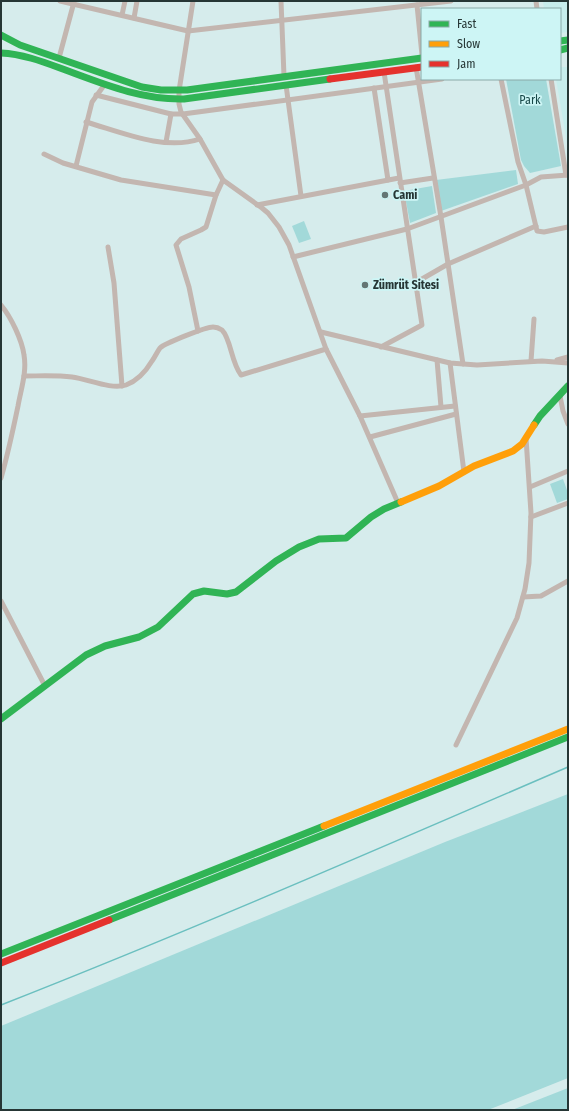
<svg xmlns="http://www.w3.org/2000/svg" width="569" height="1111" viewBox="0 0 569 1111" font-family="'Fira Sans Condensed',sans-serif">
	<rect width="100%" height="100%" fill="#d6ecec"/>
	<g fill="#c7edec">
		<path d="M543,1H568V32L560,33V9H544Z"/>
		<path d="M560,67H568V149L556,79H560Z"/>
	</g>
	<g fill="#a2d9d9">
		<path d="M506,79H546L561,166L530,173L524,166L521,160Z"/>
		<path d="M516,170L518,184L441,211L436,180Z"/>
		<path d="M432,186L436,213L410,223L404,191Z"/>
		<path d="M304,221L311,239L299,243L292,226Z"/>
		<path d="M563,479L568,493V499L557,503L550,484Z"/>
		<path d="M568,794V1078L488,1110H1V1026L445,842Z"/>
		<path d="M568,1088V1110H512Z"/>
	</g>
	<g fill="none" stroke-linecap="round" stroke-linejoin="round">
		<path stroke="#6abfbf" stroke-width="1.5" d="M1,1005C192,930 380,848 568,767"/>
		<g stroke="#c3b6b0" stroke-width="5">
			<path d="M60,1L188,31L451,1"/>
			<path d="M193,1L179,91V104L181,112L200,139L223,180L262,208L268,213L279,227L289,245L326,349L360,416L398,503"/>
			<path d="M281,1L284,76"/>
			<path d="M536,1L537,9"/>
			<path d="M417,5L422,55"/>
			<path d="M122,15L125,1"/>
			<path d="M134,18L137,1"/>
			<path d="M59,58L74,2"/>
			<path d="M416,67L441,217L463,364"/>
			<path d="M501,79L518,162L526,185L537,231L544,232L568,227"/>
			<path d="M551,79L566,175"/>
			<path d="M286,85L301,196"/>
			<path d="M374,88L388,180"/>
			<path d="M96,95L171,114H183L442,79"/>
			<path d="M86,122C121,132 164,151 200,139"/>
			<path d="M166,142L171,114"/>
			<path d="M44,154L63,163L121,180L216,195"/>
			<path d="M76,166L92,102L105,84"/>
			<path d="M400,183L433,178"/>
			<path d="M257,205L399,178"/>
			<path d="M108,247L114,283L122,386"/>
			<path d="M293,257L407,229L526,185L541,177L568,175"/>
			<path d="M415,283L448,264L536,226"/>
			<path d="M1,305C11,317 22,340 24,355C27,372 21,389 18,406C13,430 8,454 1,478"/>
			<path d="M198,331L189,287L176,245L181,239L201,230L206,227L216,195L223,180"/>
			<path d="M321,332L450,363L477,365L542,361L568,363"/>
			<path d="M381,347L422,325L384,72"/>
			<path d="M437,360L441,407"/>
			<path d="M557,360L568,357"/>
			<path d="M531,361L534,319"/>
			<path d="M450,363L464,472"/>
			<path d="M24,376C40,376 56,375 72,377C88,379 111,390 126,385C137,381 146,371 152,361C155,357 157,352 160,348C165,343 206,327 213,327C216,327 219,328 222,330C231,339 231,362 241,375L326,349"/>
			<path d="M560,396L563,411L568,424"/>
			<path d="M360,416L455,406"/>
			<path d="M370,437L456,414"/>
			<path d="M530,487L568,471"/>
			<path d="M531,517L568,503"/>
			<path d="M523,597L541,596L568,581"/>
			<path d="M1,601L45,686"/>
			<path d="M456,745L517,618L525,589L529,563L531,513L526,438"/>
		</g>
		<g stroke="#30b455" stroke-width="7">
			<path d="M1,35L20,45L142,87L161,90H187L422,58"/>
			<path d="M560,41L568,40"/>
			<path d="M560,50L568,48"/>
			<path d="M1,53C22,54 41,61 60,68C101,83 140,100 184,99L330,79"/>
			<path d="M534,425L540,416L568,386"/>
			<path d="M1,719L86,655L105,646L139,637L158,627L193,594L204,591L227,594L236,592L276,561L299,547L319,539L346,538L371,517L384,509L401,502"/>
			<path d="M109,920L568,737"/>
			<path d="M1,954L324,826"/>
		</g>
		<g stroke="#ff9f0a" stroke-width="7">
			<path d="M401,502L439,486L474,466L513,451L522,444L534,425"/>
			<path d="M324,826L568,729"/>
		</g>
		<g stroke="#e5322d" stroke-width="7">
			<path d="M330,79L422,67"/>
			<path d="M1,963L109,920"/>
		</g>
	</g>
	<g fill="#647675" stroke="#cdf5f5" stroke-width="1.5">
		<circle cx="385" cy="195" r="4"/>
		<circle cx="365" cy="285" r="4"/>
	</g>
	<g text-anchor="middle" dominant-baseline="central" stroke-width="3.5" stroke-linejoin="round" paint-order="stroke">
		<g font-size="12" fill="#174848" stroke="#cdf5f5">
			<text x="530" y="100">Park</text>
		</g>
		<g font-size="12" font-weight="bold" fill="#263635" stroke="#cdf5f5" text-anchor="start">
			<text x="393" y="195">Cami</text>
			<text x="373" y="285">Zümrüt Sitesi</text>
		</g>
	</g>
	<rect width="569" height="1111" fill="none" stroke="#263635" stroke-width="4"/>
	<rect x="421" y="8" width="140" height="72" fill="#cdf5f5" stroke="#8aa9a8"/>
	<rect x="429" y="21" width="20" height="6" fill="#30b455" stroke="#8aa9a8"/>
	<text x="457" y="28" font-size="12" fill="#263635">Fast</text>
	<rect x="429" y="41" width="20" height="6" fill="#ff9f0a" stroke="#8aa9a8"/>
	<text x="457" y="48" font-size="12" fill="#263635">Slow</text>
	<rect x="429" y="61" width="20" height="6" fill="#e5322d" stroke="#8aa9a8"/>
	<text x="457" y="68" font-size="12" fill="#263635">Jam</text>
</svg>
